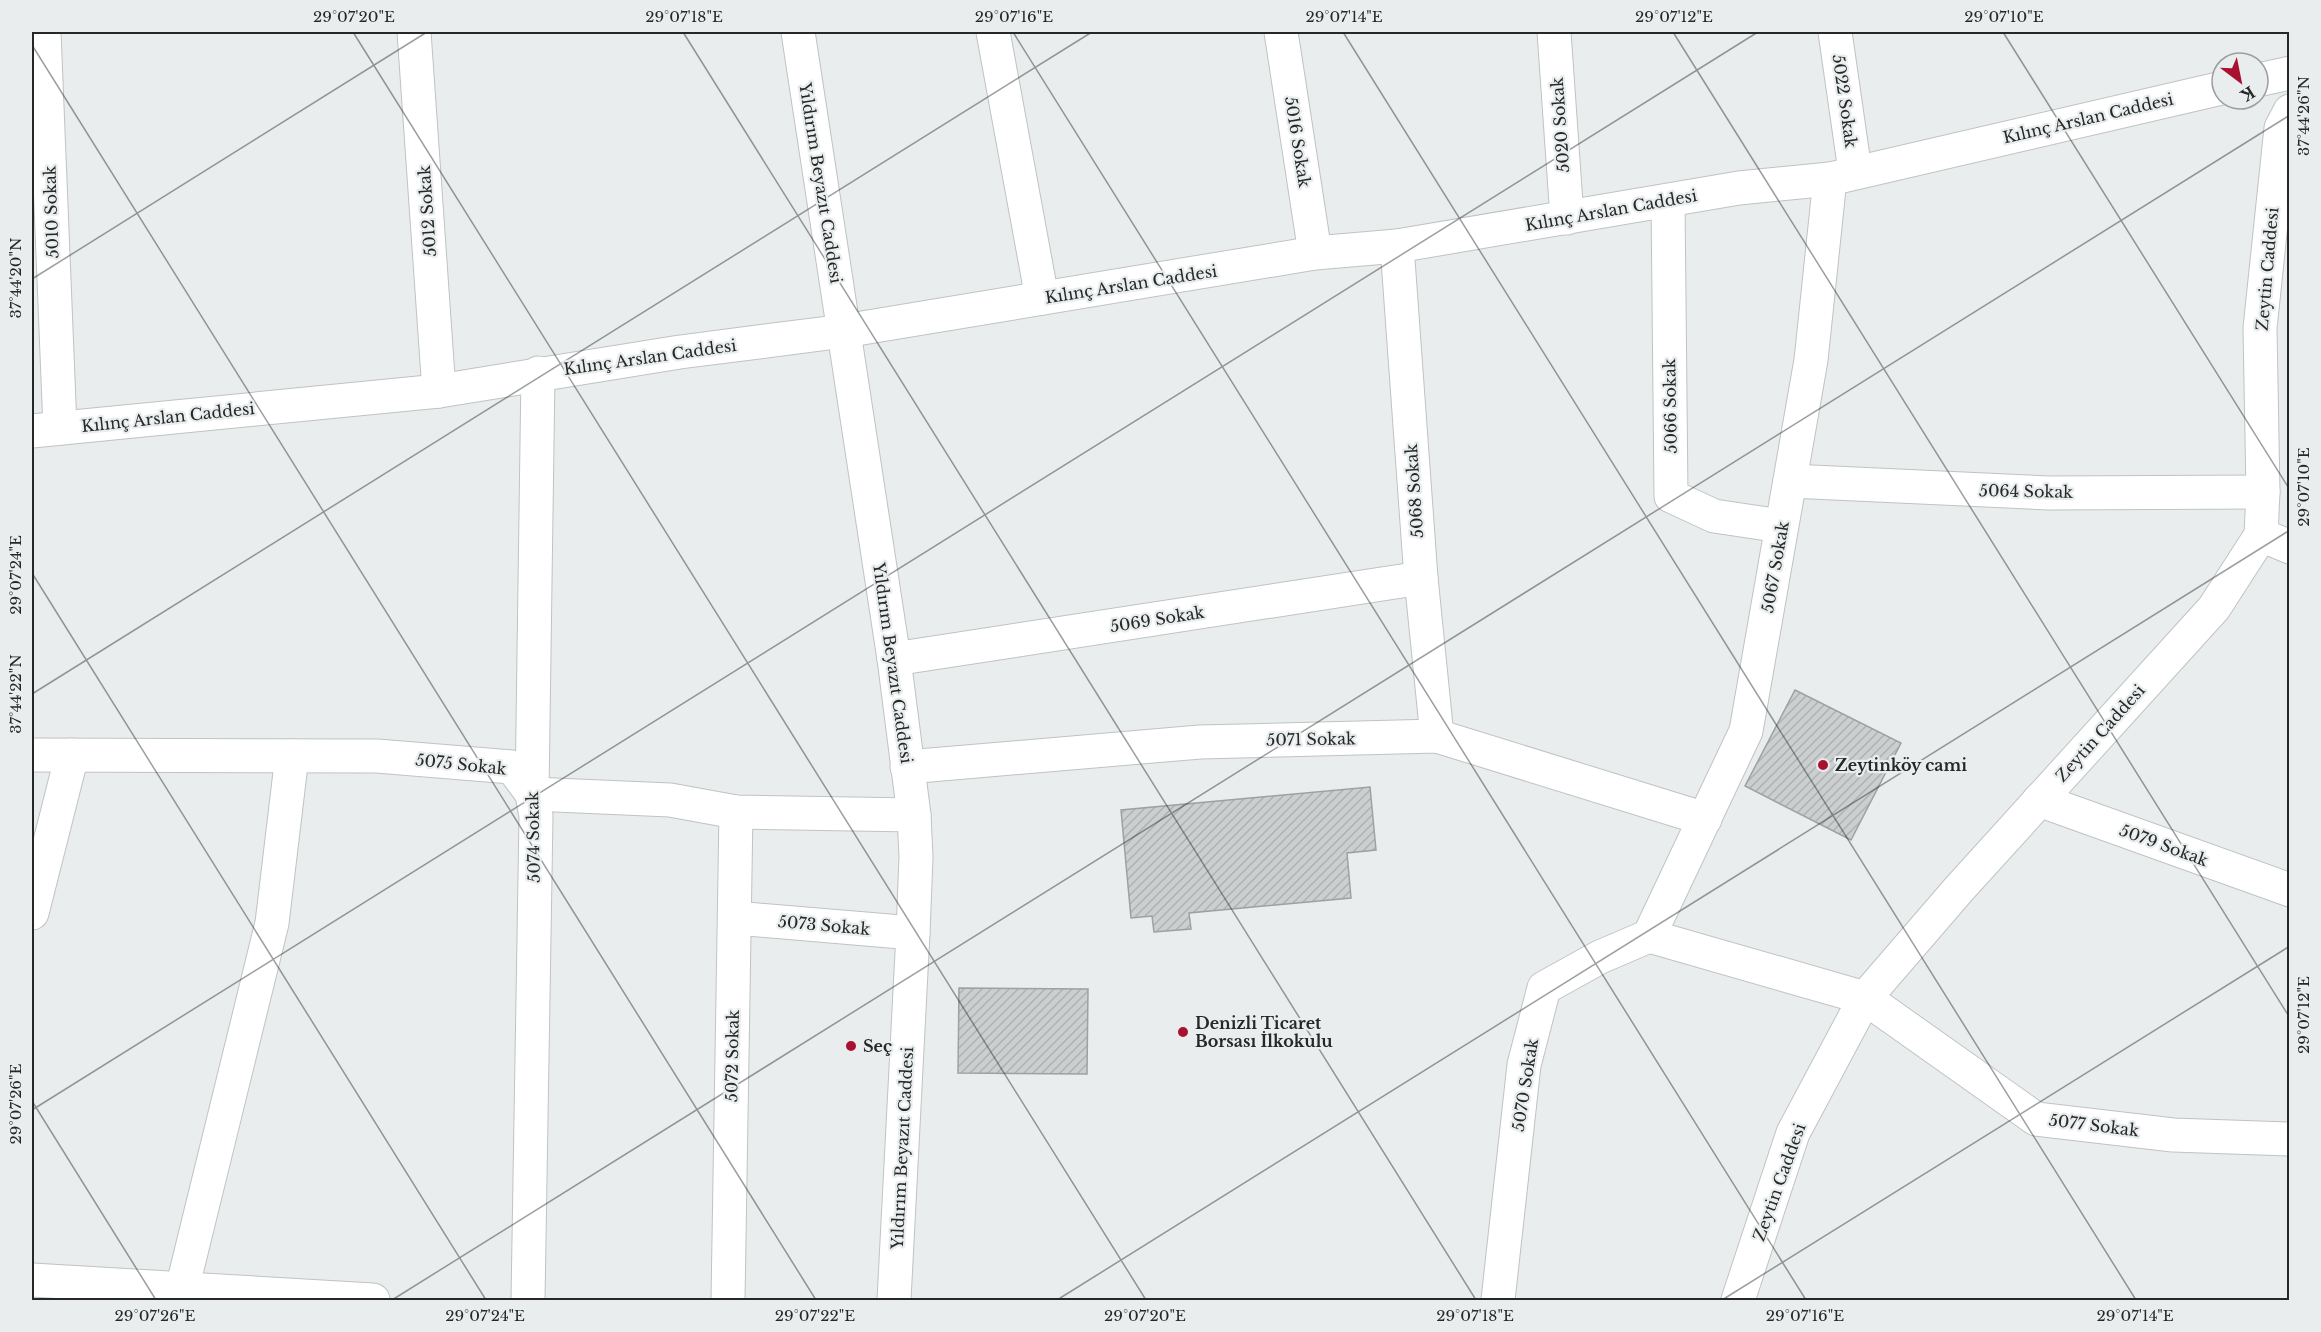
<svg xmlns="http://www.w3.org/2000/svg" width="2321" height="1332" viewBox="0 0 2321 1332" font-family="'Libre Baskerville',serif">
	<defs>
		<pattern id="building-hatch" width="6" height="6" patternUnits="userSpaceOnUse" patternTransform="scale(1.5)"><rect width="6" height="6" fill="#cbcfcf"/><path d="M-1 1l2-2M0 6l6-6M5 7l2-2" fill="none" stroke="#aeb2b2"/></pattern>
	</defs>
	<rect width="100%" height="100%" fill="#e9edee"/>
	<g fill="url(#building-hatch)" stroke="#9da1a1" stroke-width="1.5">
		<path d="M1795,690L1901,743L1851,840L1745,786Z"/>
		<path d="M1370,787L1376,850L1347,853L1351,898L1189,913L1191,929L1154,932L1152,916L1131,918L1121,810Z"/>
		<path d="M959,988L1088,989L1087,1074L958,1073Z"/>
	</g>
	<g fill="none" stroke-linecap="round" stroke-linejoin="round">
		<g stroke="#bfc3c3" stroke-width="35">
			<g id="minor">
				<path d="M44,32L60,428"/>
				<path d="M414,32L439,391"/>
				<path d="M993,32L1042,298"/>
				<path d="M1281,32L1315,253"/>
				<path d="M1554,32L1567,218"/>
				<path d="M1835,32L1855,171"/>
				<path d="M1668,201L1671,496L1714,516L1781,526"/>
				<path d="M1397,246L1421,578L1437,736"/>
				<path d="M1790,481L2048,493L2263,492"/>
				<path d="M2261,535L2290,547"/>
				<path d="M894,659L1421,578"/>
				<path d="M32,755L377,756L512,767L532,794L670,800L736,812L914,815"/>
				<path d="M907,767L1200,742L1437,736L1705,819"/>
				<path d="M2039,800L2290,890"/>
				<path d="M32,913L72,755"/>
				<path d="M735,918L913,933"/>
				<path d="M1649,936L1746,731L1811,360L1830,179"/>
				<path d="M1649,936L1865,998L2036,1119L2173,1135L2290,1139"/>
				<path d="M182,1289L272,923L292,756"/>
				<path d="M528,1300L536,816L532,794L538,373"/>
				<path d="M728,1300L736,812"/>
				<path d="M1498,1300L1524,1065L1544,988L1600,957L1649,936"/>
				<path d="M1738,1300L1793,1133L1865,998L1959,889L2214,608L2261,535L2263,492L2260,328L2281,128L2290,111"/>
			</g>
		</g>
		<g stroke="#bfc3c3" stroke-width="35">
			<g id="tertiary">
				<path d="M798,32L894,659L914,815L916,857L913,933L894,1300"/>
				<path d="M2258,80L2290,73"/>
				<path d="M32,431L439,391L680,352L844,331L1315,253L1397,246L1739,188L1830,179L2222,88"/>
			</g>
		</g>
		<g stroke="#bfc3c3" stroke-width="35">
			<path id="secondary" d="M32,1280L373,1300"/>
		</g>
		<use href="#minor" stroke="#fff" stroke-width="33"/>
		<use href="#tertiary" stroke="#fff" stroke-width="33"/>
		<use href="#secondary" stroke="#fff" stroke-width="33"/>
	</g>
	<path fill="none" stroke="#262828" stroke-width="1.5" stroke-opacity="0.45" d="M353,32L1146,1300M683,32L1476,1300M1013,32L1806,1300M1343,32L2136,1300M1673,32L2290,1018M2003,32L2290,490M32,45L816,1300M32,279L427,32M32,573L486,1300M32,694L1092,32M32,1101L156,1300M32,1110L1758,32M392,1300L2290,115M1057,1300L2290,530M1722,1300L2290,946"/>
	<g fill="#a9122f" stroke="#e9edee" stroke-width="2">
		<circle cx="1823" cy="765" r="6"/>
		<circle cx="1183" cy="1032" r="6"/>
		<circle cx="851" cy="1046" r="6"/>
	</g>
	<g text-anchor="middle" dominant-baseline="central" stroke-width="4.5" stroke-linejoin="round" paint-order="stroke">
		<g font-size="16" fill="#262828" stroke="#e9edee">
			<text transform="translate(1845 101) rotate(82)">5022 Sokak</text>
			<text transform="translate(2088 118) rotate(-13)">Kılınç Arslan Caddesi</text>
			<text transform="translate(1560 125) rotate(-94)">5020 Sokak</text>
			<text transform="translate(1298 142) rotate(81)">5016 Sokak</text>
			<text transform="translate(821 183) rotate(81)">Yıldırım Beyazıt Caddesi</text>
			<text transform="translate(1611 210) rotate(-10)">Kılınç Arslan Caddesi</text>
			<text transform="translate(427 211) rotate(-94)">5012 Sokak</text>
			<text transform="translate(51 212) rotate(-92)">5010 Sokak</text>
			<text transform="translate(2267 269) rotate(-85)">Zeytin Caddesi</text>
			<text transform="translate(1131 284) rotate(-9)">Kılınç Arslan Caddesi</text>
			<text transform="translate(650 357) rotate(-8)">Kılınç Arslan Caddesi</text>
			<text transform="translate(1670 406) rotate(-91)">5066 Sokak</text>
			<text transform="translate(168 417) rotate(-6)">Kılınç Arslan Caddesi</text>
			<text transform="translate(1414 491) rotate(-94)">5068 Sokak</text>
			<text transform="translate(2026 491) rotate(1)">5064 Sokak</text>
			<text transform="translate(1775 567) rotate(-80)">5067 Sokak</text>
			<text transform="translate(1157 619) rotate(-9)">5069 Sokak</text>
			<text transform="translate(893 663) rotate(82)">Yıldırım Beyazıt Caddesi</text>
			<text transform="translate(2100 733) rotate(-48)">Zeytin Caddesi</text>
			<text transform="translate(1311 739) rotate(-1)">5071 Sokak</text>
			<text transform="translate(461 764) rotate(6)">5075 Sokak</text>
			<text transform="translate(533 837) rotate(-91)">5074 Sokak</text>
			<text transform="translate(2164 845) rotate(20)">5079 Sokak</text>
			<text transform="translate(824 925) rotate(5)">5073 Sokak</text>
			<text transform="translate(732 1056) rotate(-89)">5072 Sokak</text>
			<text transform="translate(1525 1085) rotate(-81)">5070 Sokak</text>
			<text transform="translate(2094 1125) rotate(7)">5077 Sokak</text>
			<text transform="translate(902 1148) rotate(-87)">Yıldırım Beyazıt Caddesi</text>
			<text transform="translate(1779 1182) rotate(-70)">Zeytin Caddesi</text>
		</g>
		<g font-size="16" font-weight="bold" fill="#262828" stroke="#e9edee" text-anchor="start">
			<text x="1835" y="765">Zeytinköy cami</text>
			<text x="1195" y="1023">Denizli Ticaret<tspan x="1195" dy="18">Borsası İlkokulu</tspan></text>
			<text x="863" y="1046">Seç</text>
		</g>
	</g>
	<rect width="2321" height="1332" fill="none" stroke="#e9edee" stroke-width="66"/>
	<g transform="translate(2240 81) rotate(148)"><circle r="28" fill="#e9edee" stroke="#9b9e9f" stroke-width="1.5"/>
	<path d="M0-4.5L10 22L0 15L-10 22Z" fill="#a9122f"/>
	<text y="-9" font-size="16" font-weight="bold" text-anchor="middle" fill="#262828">K</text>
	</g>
	<rect x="33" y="33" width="2255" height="1266" fill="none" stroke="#262828" stroke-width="2"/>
	<g font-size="15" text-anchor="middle" fill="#262828">
		<text x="354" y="22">29°07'20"E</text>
		<text x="684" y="22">29°07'18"E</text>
		<text x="1014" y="22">29°07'16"E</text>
		<text x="1344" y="22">29°07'14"E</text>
		<text x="1674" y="22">29°07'12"E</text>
		<text x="2004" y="22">29°07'10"E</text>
		<text transform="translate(2304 116) rotate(-90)" y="5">37°44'26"N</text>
		<text transform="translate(16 278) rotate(-90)" y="5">37°44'20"N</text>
		<text transform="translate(2304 487) rotate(-90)" y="5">29°07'10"E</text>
		<text transform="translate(16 575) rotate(-90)" y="5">29°07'24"E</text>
		<text transform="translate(16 694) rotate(-90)" y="5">37°44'22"N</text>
		<text transform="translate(2304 1015) rotate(-90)" y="5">29°07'12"E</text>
		<text transform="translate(16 1104) rotate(-90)" y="5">29°07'26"E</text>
		<text x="155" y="1321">29°07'26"E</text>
		<text x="485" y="1321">29°07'24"E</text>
		<text x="815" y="1321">29°07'22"E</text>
		<text x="1145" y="1321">29°07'20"E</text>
		<text x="1475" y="1321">29°07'18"E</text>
		<text x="1805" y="1321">29°07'16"E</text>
		<text x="2135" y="1321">29°07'14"E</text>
	</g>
</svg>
